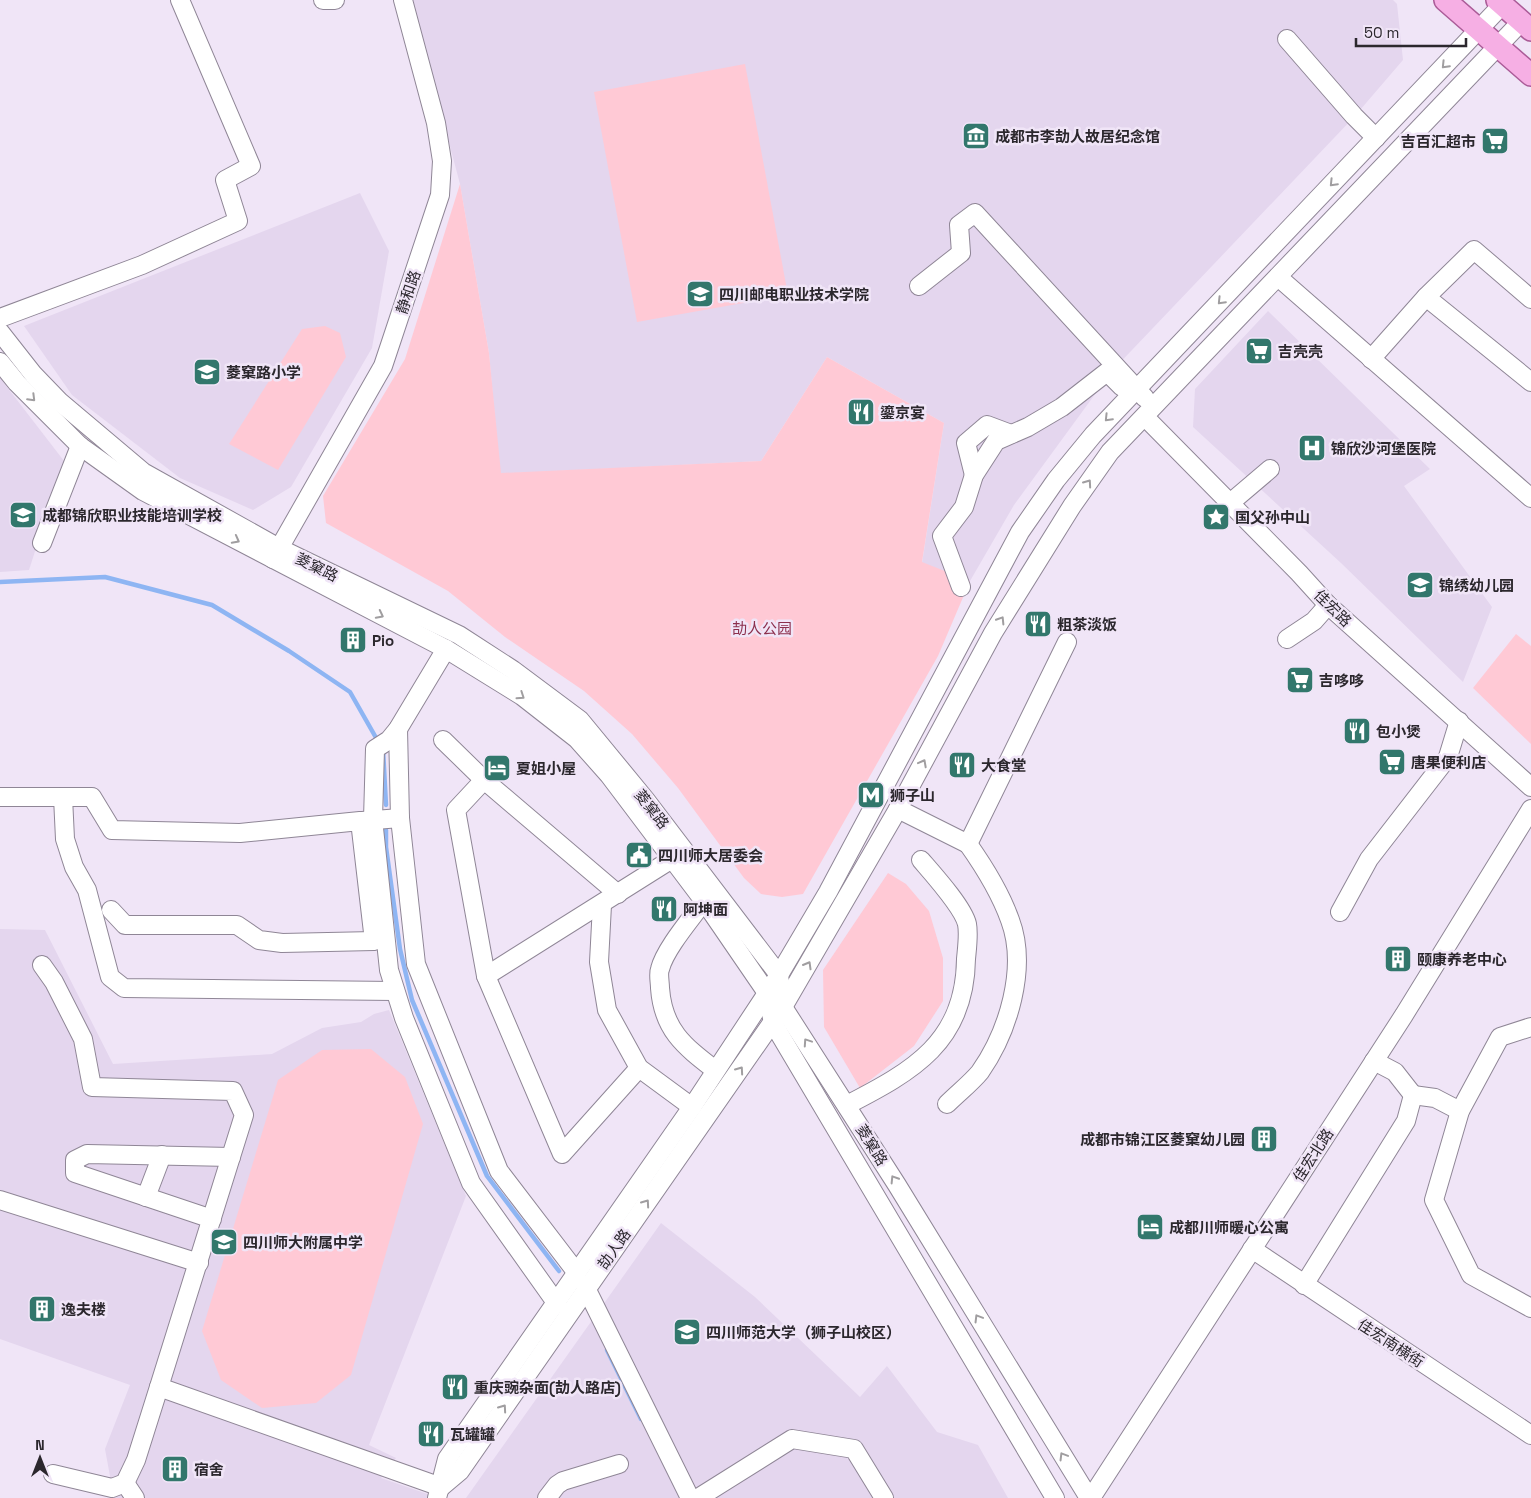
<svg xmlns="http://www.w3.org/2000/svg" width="1531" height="1498" viewBox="0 0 1531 1498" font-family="'Space Grotesk','Noto Sans SC',sans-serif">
	<rect width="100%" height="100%" fill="#f0e5f7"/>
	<g fill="#e4d6ee">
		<path d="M411,0H1393L1397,4L1403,60L1354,117L1112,371L1014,505L970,581L922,563L944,423L827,357L761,461L500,474L489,353L460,184Z"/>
		<path d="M360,193L389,251L372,348L291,487L253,510L180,478L72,395L24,326Z"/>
		<path d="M1268,311L1430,469L1404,486L1492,607L1463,682L1341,563L1193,427L1195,389Z"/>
		<path d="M0,378L64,461L29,570L0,572Z"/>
		<path d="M0,929L45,930L113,1064L272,1054L322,1028L361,1022L374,1014L389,1010L466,1196L369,1445L396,1458L381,1478L439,1498H114L105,1449L130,1385L0,1339Z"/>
		<path d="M661,1223L755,1297L860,1397L887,1366L937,1432L978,1445L1008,1498H466Z"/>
	</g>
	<g fill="#ffc9d5">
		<path d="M745,64L788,295L637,322L594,92Z"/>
		<path d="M460,184L489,353L501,473L761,461L827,357L944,423L922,562L970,581L938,656L803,894L782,897L761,894L744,878L678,788L632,734L584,691L505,637L448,591L326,523L323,496L405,359Z"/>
		<path d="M325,326L340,333L346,357L278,470L229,444L302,329Z"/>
		<path d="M1516,634L1531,646V744L1473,688Z"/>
		<path d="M888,873L906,884L929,911L943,958V1001L914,1046L860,1088L824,1027L823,970Z"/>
		<path d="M371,1049L405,1077L423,1124L351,1375L316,1403L262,1408L221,1380L202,1331L278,1080L322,1050Z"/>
	</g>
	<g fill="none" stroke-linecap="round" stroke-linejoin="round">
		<g stroke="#8eb5f3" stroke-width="4.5">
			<path d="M0,582L105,577L212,605L289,651L350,692L379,743"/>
			<path d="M383,749L386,805"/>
			<path d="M386,830V847L400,949L412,1000L487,1176L559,1271"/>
			<path d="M607,1350L641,1419"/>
		</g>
		<g stroke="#8f8696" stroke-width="20">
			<g id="minor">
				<path d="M323,0H335"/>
				<path d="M1287,39L1354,116L1376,138"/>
				<path d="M1278,277L1531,498"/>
				<path d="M919,286L961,253L959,225L975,213L1145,398"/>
				<path d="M1426,297L1474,250L1531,299"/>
				<path d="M0,318L142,265L238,221L225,180L251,166L180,0"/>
				<path d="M0,332L33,374L60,402L143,472L279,548L459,635L513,670L580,720L645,799L779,975L783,1007L897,1185L1089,1498"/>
				<path d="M1371,359L1426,297L1531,382"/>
				<path d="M0,362L17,383L80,446L143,491L446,649L522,696L577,739L609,775L704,901L767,993L773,1023L1055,1498"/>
				<path d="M1145,417L1299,573L1328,605L1531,787"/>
				<path d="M974,475L966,443L987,425L1011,434"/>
				<path d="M1230,503L1270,469"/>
				<path d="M42,543L80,446"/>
				<path d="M273,559L383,366L440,195L442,161L436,123L403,0"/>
				<path d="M961,587L942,536L964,507L974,475L996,441L1028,427L1062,407L1107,372L1122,387"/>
				<path d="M1287,639L1314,621L1328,605"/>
				<path d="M446,649L398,729L389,740L375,749L373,819L389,970L404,1018L471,1183L557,1304"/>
				<path d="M443,740L484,780L618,894"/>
				<path d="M484,780L456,810L486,976L562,1154L639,1068"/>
				<path d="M0,797H63L65,839L74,867L87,890L110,977L124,988L395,991"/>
				<path d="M63,797H92L112,830L240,833L360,821L374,941L282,943L259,940L237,925H125L111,910"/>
				<path d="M898,809L968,844L1067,642"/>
				<path d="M400,818L416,964L499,1171L577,1273"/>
				<path d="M362,821L400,818L398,729"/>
				<path d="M704,901C691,919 665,949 660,969C658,974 660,982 660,988C663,1030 684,1046 715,1070"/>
				<path d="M602,905L599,962L607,1010L639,1068L692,1107"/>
				<path d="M1340,912L1369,859L1448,757L1459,721"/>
				<path d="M42,965L54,982L83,1039L92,1087L233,1091L244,1115L159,1387L441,1487"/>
				<path d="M486,976L672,859"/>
				<path d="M1531,1027L1500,1037L1460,1111L1434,1200L1471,1275L1531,1308"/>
				<path d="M1413,1095L1435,1098L1460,1111"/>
				<path d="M947,1104C958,1093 971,1083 980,1072C1008,1032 1028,968 1010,920C1000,892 985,868 968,844"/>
				<path d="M847,1105C913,1071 965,1042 966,959C967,948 969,934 967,924C963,907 933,874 921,860"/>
				<path d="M146,1197L162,1155"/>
				<path d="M0,1200L199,1263"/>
				<path d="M212,1219L75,1173V1160L87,1154L231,1157"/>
				<path d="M1252,1249L1531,1435"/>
				<path d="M1304,1285L1406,1121L1413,1095L1395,1072L1374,1061"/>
				<path d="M586,1288L690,1498"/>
				<path d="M53,1474L112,1488L125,1483L136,1460L159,1387"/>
				<path d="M125,1483L135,1498"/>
				<path d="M441,1487L460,1471L783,1007L898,809L993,633L1072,506L1110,452L1521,22"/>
				<path d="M437,1498L447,1459L692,1107L779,975L828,892L1020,532L1056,480L1093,435L1502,5"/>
				<path d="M547,1498L557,1485L563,1481L619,1464"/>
				<path d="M698,1498L792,1439L854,1449L884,1498"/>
				<path d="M1091,1498L1404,1015L1531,809"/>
			</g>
		</g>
		<g stroke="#ab5c98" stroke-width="24">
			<g id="major">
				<path d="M1445,0L1531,75"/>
				<path d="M1497,0L1531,30"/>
			</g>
		</g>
		<use href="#minor" stroke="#fff" stroke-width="18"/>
		<use href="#major" stroke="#f6afe4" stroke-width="21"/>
	</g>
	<defs><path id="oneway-chevron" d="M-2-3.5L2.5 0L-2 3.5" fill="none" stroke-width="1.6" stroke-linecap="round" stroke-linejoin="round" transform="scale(1.25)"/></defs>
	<g stroke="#a09ea0">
		<use href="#oneway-chevron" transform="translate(1445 65) rotate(134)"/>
		<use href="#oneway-chevron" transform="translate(1333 183) rotate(134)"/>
		<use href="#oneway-chevron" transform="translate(1221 301) rotate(134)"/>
		<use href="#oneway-chevron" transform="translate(32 398) rotate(45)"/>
		<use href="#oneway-chevron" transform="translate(1108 418) rotate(134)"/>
		<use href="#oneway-chevron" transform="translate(1088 483) rotate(-55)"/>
		<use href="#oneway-chevron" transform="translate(236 540) rotate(28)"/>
		<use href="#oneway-chevron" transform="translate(380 615) rotate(27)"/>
		<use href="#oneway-chevron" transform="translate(1001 620) rotate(-58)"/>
		<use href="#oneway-chevron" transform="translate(521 696) rotate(34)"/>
		<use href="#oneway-chevron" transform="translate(923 763) rotate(-62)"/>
		<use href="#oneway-chevron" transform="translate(808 965) rotate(-60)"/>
		<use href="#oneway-chevron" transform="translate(807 1042) rotate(-124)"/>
		<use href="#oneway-chevron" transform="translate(740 1070) rotate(-55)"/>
		<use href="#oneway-chevron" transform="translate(894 1179) rotate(-122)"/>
		<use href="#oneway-chevron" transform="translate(646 1203) rotate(-55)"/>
		<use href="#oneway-chevron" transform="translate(978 1318) rotate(-121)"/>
		<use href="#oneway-chevron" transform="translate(503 1408) rotate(-55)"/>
		<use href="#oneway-chevron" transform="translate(1063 1456) rotate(-121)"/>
	</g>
	<defs>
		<g id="museum-square" transform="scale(1.4375)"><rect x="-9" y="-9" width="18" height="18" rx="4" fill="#32776c" stroke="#f0e5f7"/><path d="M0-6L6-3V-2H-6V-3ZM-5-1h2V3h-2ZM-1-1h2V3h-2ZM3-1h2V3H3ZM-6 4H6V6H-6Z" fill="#fff"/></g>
		<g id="supermarket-square" transform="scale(1.4375)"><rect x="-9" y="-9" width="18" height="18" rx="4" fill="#32776c" stroke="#f0e5f7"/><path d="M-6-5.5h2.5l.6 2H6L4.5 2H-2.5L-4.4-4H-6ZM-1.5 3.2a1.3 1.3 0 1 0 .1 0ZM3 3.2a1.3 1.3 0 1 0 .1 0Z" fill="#fff"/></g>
		<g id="university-square" transform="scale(1.4375)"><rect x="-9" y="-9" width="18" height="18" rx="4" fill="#32776c" stroke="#f0e5f7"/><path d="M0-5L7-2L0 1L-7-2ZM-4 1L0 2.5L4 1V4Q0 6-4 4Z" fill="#fff"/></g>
		<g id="school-square" transform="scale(1.4375)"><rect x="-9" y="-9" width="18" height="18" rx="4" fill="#32776c" stroke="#f0e5f7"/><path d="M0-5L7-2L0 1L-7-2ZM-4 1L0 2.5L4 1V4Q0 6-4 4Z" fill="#fff"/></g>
		<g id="restaurant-square" transform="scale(1.4375)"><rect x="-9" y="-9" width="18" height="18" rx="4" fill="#32776c" stroke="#f0e5f7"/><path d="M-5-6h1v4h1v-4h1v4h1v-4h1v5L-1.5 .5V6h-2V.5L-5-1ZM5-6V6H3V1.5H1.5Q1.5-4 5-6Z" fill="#fff"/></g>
		<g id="hospital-square" transform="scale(1.4375)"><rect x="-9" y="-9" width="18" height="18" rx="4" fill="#32776c" stroke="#f0e5f7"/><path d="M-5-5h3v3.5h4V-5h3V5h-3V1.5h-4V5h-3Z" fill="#fff"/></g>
		<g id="sight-square" transform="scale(1.4375)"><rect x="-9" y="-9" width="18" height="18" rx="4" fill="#32776c" stroke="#f0e5f7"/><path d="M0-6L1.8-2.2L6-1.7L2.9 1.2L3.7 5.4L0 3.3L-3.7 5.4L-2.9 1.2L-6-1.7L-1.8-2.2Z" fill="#fff"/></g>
		<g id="building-square" transform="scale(1.4375)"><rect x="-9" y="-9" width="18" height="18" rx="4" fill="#32776c" stroke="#f0e5f7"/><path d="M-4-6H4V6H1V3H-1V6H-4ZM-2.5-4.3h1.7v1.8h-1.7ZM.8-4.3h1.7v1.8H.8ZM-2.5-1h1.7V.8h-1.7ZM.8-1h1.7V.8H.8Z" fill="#fff"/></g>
		<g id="hotel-square" transform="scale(1.4375)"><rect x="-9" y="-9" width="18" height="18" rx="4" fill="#32776c" stroke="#f0e5f7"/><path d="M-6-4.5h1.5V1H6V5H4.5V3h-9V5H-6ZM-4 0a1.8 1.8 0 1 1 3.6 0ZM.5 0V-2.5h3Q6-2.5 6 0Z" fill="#fff"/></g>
		<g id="metro-square" transform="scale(1.4375)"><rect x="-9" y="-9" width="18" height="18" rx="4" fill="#32776c" stroke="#f0e5f7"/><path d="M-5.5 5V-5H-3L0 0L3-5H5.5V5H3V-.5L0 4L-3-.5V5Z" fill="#fff"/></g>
		<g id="civic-square" transform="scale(1.4375)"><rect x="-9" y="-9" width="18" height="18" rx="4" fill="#32776c" stroke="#f0e5f7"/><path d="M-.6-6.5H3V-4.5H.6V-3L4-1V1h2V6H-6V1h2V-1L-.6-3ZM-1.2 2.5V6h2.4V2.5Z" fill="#fff"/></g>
	</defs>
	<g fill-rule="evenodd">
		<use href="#museum-square" x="976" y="136"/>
		<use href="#supermarket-square" x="1495" y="141"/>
		<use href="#university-square" x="700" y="294"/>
		<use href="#supermarket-square" x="1259" y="351"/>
		<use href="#school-square" x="207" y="372"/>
		<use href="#restaurant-square" x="861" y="412"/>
		<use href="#hospital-square" x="1312" y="448"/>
		<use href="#university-square" x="23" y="515"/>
		<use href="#sight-square" x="1216" y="517"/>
		<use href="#school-square" x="1420" y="585"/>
		<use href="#restaurant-square" x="1038" y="624"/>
		<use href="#building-square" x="353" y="640"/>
		<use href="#supermarket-square" x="1300" y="680"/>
		<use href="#restaurant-square" x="1357" y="731"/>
		<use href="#supermarket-square" x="1392" y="762"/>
		<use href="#restaurant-square" x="962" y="765"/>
		<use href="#hotel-square" x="497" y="768"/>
		<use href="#metro-square" x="871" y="795"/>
		<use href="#civic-square" x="639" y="855"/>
		<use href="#restaurant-square" x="664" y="909"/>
		<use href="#building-square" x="1398" y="959"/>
		<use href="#building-square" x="1264" y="1139"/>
		<use href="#hotel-square" x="1150" y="1227"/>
		<use href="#school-square" x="224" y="1242"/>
		<use href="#building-square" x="42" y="1309"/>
		<use href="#university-square" x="687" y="1332"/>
		<use href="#restaurant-square" x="455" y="1387"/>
		<use href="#restaurant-square" x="431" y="1434"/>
		<use href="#building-square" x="175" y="1469"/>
	</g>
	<g text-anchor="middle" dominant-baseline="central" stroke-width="5" stroke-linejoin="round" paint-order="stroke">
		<g font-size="15" font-weight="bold" fill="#2b272d" stroke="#f0e5f7" text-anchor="start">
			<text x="995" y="136">成都市李劼人故居纪念馆</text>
			<text x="1476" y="141" text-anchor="end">吉百汇超市</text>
			<text x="719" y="294">四川邮电职业技术学院</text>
			<text x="1278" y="351">吉壳壳</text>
			<text x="226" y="372">菱窠路小学</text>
			<text x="880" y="412">鎏京宴</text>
			<text x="1331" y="448">锦欣沙河堡医院</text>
			<text x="42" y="515">成都锦欣职业技能培训学校</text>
			<text x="1235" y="517">国父孙中山</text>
			<text x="1439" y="585">锦绣幼儿园</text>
			<text x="1057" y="624">粗茶淡饭</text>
			<text x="372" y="640">Pio</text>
			<text x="1319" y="680">吉哆哆</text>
			<text x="1376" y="731">包小煲</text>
			<text x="1411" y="762">唐果便利店</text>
			<text x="981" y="765">大食堂</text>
			<text x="516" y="768">夏姐小屋</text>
			<text x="890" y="795">狮子山</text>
			<text x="658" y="855">四川师大居委会</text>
			<text x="683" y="909">阿坤面</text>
			<text x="1417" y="959">颐康养老中心</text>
			<text x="1245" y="1139" text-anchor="end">成都市锦江区菱窠幼儿园</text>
			<text x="1169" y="1227">成都川师暖心公寓</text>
			<text x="243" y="1242">四川师大附属中学</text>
			<text x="61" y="1309">逸夫楼</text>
			<text x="706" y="1332">四川师范大学（狮子山校区）</text>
			<text x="474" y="1387">重庆豌杂面(劼人路店)</text>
			<text x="450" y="1434">瓦罐罐</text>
			<text x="194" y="1469">宿舍</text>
		</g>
		<g font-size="15" fill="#2b272d" stroke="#f0e5f7">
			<text transform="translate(408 292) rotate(-71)">静和路</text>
			<text transform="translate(317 567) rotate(26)">菱窠路</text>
			<text transform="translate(1333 608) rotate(44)">佳宏路</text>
			<text transform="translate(652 809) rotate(52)">菱窠路</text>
			<text transform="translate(872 1145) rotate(58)">菱窠路</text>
			<text transform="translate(1313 1155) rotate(-57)">佳宏北路</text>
			<text transform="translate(614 1249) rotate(-55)">劼人路</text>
			<text transform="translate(1391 1343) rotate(33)">佳宏南横街</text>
		</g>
		<g font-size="15" fill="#8c2f4d" stroke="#f0e5f7">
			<text x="762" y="628">劼人公园</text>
		</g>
	</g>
	<g transform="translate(40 1458)" stroke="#f0e5f7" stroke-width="4" paint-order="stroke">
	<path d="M0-4L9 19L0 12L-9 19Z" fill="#2b272d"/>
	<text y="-8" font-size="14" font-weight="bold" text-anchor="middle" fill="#2b272d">N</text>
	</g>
	<path d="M1356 38v8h110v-8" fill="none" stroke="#2b272d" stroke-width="2.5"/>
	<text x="1364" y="38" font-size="15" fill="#2b272d" stroke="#f0e5f7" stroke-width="4" paint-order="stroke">50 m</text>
</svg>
